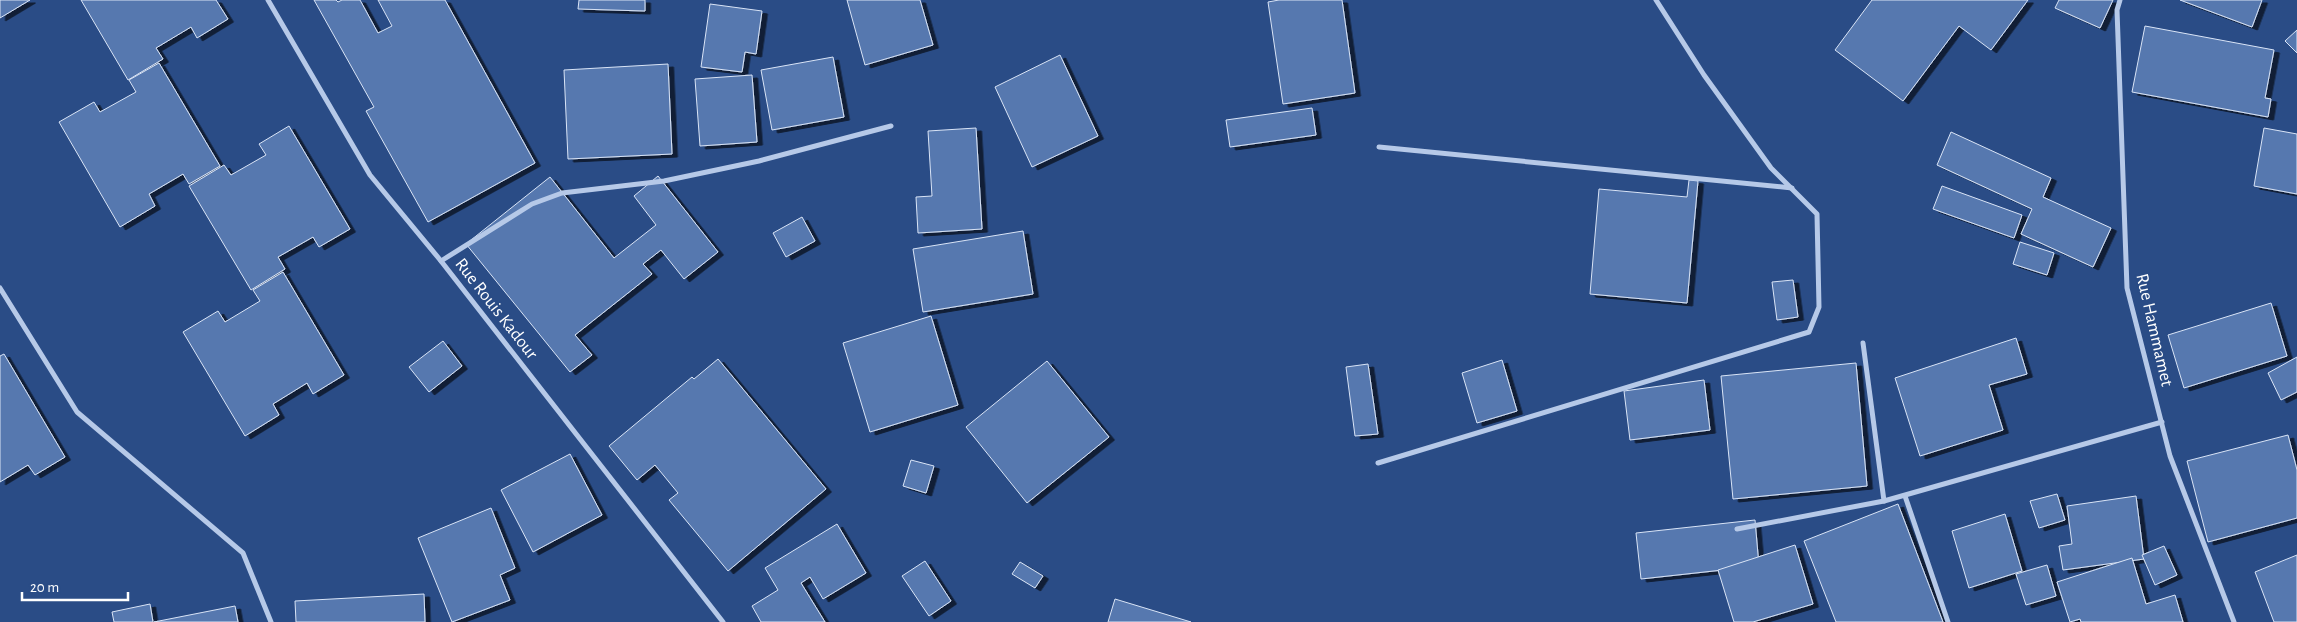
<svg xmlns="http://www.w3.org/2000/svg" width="2297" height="622" viewBox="0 0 2297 622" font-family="'Alegreya Sans',sans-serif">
	<defs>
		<filter id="shadow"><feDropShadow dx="5.5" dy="3" stdDeviation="0" flood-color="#0009"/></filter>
	</defs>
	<rect width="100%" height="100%" fill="#2a4c86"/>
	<g fill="#5678af" stroke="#d9e4f6" filter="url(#shadow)">
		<path d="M0,0H30L0,18Z"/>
		<path d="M81,0H216L228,19L197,38L191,27L156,48L163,59L128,80Z"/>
		<path d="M314,0H336L338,2L342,0H360L378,33L392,26L378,0H445L535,163L428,222L366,111L374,107Z"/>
		<path d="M579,0H645V11L578,9Z"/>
		<path d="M847,0H920L933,45L865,65Z"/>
		<path d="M1279,0H1342L1355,93L1283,104L1268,2Z"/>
		<path d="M1872,0H2028L1991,50L1959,26L1903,101L1835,50Z"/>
		<path d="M2059,0H2113L2100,28L2055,8Z"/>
		<path d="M2180,0H2262L2252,27Z"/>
		<path d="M710,4L762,11L756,54L745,52L742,72L701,67Z"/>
		<path d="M2145,26L2274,50L2265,98L2271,99L2268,117L2132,92Z"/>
		<path d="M2297,30V53L2285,41Z"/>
		<path d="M1060,55L1098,136L1032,167L995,87Z"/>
		<path d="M833,57L844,117L772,130L761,70Z"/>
		<path d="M159,63L220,166L189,184L183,174L149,194L155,206L120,227L59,122L94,102L100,112L136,92L129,80Z"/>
		<path d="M668,64L672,154L568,159L564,70Z"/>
		<path d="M752,75L757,142L700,146L695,79Z"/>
		<path d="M1312,108L1316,135L1230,147L1226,120Z"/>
		<path d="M289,126L350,229L319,247L313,237L278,257L285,269L251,290L189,186L224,165L231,175L266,155L259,144Z"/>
		<path d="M976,128L982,229L918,233L916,197L932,196L928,131Z"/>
		<path d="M2264,128L2297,134V194L2254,186Z"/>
		<path d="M1951,132L2051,178L2043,197L2111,228L2093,267L2021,234L2032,209L1937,165Z"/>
		<path d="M658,176L718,252L684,279L661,250L643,264L652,274L575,335L592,355L570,372L466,244L550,177L614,258L656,225L634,196Z"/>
		<path d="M1689,180L1698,181L1687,303L1590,294L1599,189L1687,197Z"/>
		<path d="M1942,186L2022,215L2014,238L1933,209Z"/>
		<path d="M802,217L815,241L786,257L773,233Z"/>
		<path d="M1023,231L1033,294L923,312L913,249Z"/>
		<path d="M2020,242L2054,253L2047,275L2013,264Z"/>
		<path d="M283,272L344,375L313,394L307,383L273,404L279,415L245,436L183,332L218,311L225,322L260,301L253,290Z"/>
		<path d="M1793,280L1798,317L1777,320L1772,282Z"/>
		<path d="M2271,303L2287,356L2184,388L2168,335Z"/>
		<path d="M931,316L958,405L870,432L843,343Z"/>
		<path d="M2016,338L2027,374L1989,385L2003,430L1920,456L1895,378Z"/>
		<path d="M443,341L462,366L429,392L409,367Z"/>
		<path d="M4,354L65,457L35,475L28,465L0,482V356Z"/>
		<path d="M2297,357V392L2281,400L2268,373Z"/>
		<path d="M718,359L826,489L728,571L669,500L678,493L655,465L637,480L609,446L692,377L694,379Z"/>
		<path d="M1502,360L1517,411L1477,423L1462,373Z"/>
		<path d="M1047,361L1109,437L1027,503L966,427Z"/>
		<path d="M1856,363L1867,486L1733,499L1721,376Z"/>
		<path d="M1368,364L1378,434L1355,436L1346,367Z"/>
		<path d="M1704,380L1710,430L1630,440L1624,391Z"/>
		<path d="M2288,435L2297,470V518L2208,542L2187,461Z"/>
		<path d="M570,454L602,515L533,552L501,490Z"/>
		<path d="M911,460L934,466L926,493L903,486Z"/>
		<path d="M2057,494L2065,520L2039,528L2030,501Z"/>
		<path d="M2136,496L2144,559L2063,570L2059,546L2072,544L2067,506Z"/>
		<path d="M1898,504L1943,622H1836L1804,541Z"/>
		<path d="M491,508L515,568L500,575L510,600L452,622L418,538Z"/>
		<path d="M2005,514L2022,571L1969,588L1952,531Z"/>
		<path d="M1755,520L1759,566L1641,579L1636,533Z"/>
		<path d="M837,524L866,573L823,599L810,577L801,583L825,622H761L752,606L778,590L765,568Z"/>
		<path d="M1795,545L1813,604L1753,622H1734L1718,570Z"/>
		<path d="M2164,546L2177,575L2155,585L2142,555Z"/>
		<path d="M2297,555V622H2274L2255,572Z"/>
		<path d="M2132,558L2146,604L2175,595L2183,622H2081L2080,619L2070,622L2057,582Z"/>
		<path d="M925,561L951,601L929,616L902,576Z"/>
		<path d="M1020,562L1043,576L1035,588L1012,574Z"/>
		<path d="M2047,565L2056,596L2026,605L2016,574Z"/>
		<path d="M424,594L425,622H296L295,601Z"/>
		<path d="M1115,599L1191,622H1108Z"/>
		<path d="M150,604L153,622H114L112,612Z"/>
		<path d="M235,606L238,622H154Z"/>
	</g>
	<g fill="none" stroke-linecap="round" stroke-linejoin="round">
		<g stroke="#b6c9e8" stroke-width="5">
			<path d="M268,0L370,175L441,261L723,622"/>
			<path d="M2120,0L2117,10L2127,288L2170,456L2234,622"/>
			<path d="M1379,147L1792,188"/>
			<path d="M441,261L532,204L562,193L664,181L759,161L891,126"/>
			<path d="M0,288L77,412L243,553L271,622"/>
			<path d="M1863,343L1884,501"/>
			<path d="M1378,463L1809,332L1819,307L1817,214L1771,168L1704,75L1656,0"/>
			<path d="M1905,496L1948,622"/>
			<path d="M1737,529L1884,501L2162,422"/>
		</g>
	</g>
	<g text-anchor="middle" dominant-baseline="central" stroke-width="4" stroke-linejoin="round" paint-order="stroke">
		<g font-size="18" fill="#fff" stroke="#2a4c86">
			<text transform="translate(496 309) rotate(52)">Rue Rouis Kadour</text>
			<text transform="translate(2154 330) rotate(77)">Rue Hammamet</text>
		</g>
	</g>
	<path d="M22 592v8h106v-8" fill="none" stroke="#ffffff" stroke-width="2.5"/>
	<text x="30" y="592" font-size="15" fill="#ffffff" stroke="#2a4c86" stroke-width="4" paint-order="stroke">20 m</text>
</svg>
